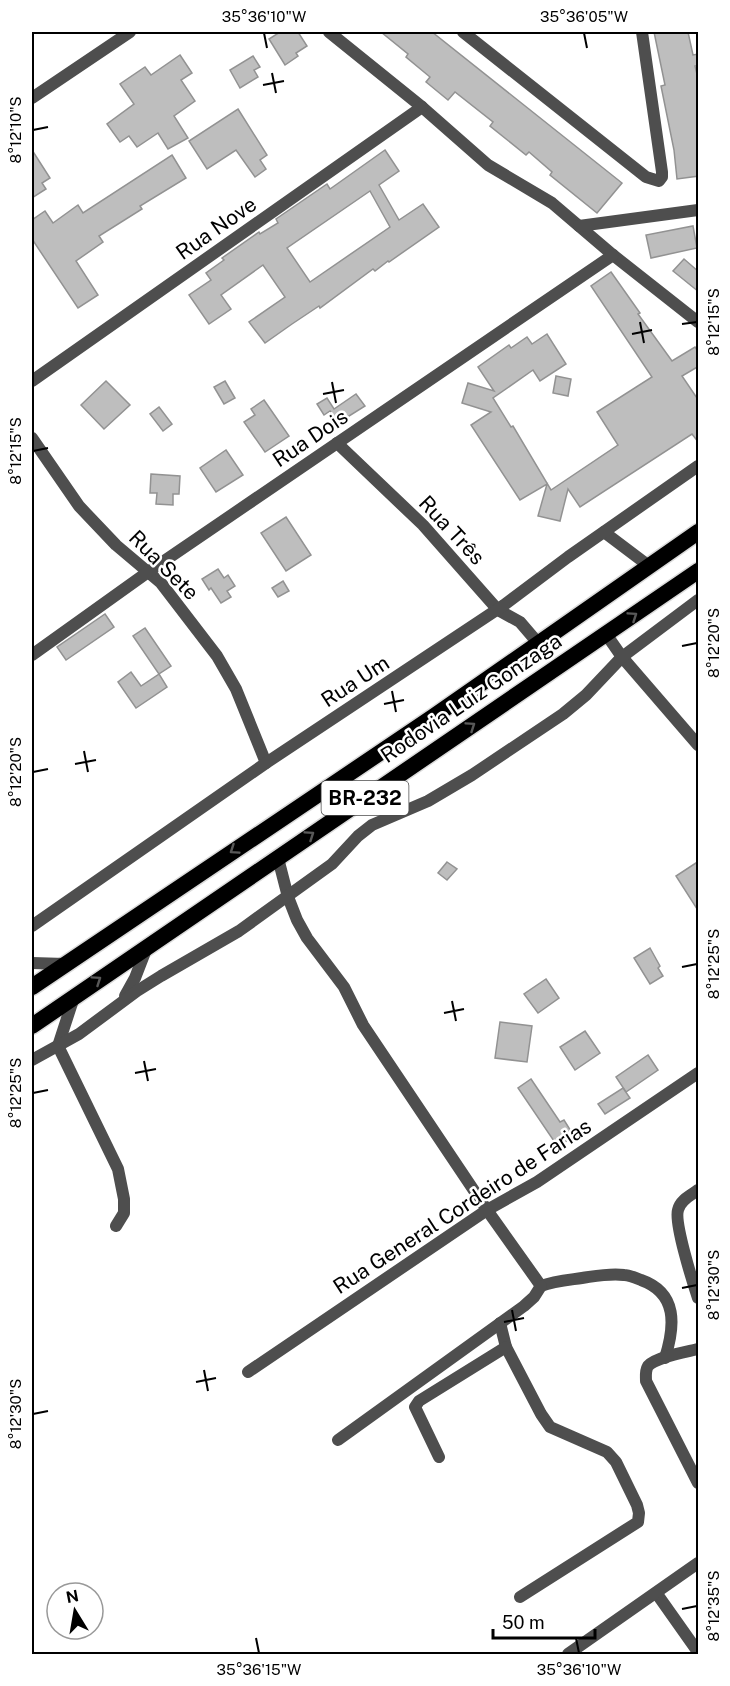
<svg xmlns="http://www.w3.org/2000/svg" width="730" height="1686" viewBox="0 0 730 1686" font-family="'Public Sans',sans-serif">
	<rect width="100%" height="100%" fill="#fff"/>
	<g fill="#bebebe" stroke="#929292" stroke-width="1.5" fill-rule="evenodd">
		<path d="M280,32H298L307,46L296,53L298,56L285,65L269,39Z"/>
		<path d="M381,32H432L622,183L597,213L550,175L552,172L529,152L526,155L490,126L493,122L455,92L448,100L426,82L430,77L406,57L408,54Z"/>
		<path d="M654,32H688L693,55L699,54V65L695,66L699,82V176L677,179L674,150L661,86L665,85Z"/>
		<path d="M180,55L192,73L181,80L195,101L174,116L188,138L168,149L158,133L137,147L129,136L120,142L107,124L134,104L120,84L145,67L151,75Z"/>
		<path d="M253,56L260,67L254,70L258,77L240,88L230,70Z"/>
		<path d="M238,109L267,155L260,160L266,169L255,177L236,150L207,169L189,141Z"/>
		<path d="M32,150L50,178L42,183L46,189L32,198Z"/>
		<path d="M385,150L399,171L379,185L399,220L423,204L439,227L389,262L388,261L375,271L373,269L320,308L319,306L292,324L265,343L249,322L285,297L263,265L221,295L231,309L209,324L189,295L211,280L206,273L224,260L222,258L259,232L260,234L278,223L276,219L327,184L330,189ZM370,191L390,227L310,282L287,248Z"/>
		<path d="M172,155L186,178L140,206L142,209L99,236L103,242L76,261L98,295L78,308L32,239V220L45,211L53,223L78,205L83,213Z"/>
		<path d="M693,226L697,248L651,258L646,235Z"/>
		<path d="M684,259L699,272V292L673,271Z"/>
		<path d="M611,272L640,313L638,314L672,361L695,347L699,353V366L682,376L699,401V443L692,434L580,507L568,489L560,521L538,516L547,484L520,500L471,425L491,412L462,403L468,383L494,391L478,367L509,345L511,348L527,337L532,344L547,334L566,364L540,381L533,370L493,398L511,427L513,426L551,490L618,445L597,412L652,377L591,286Z"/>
		<path d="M556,376L571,379L568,396L553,393Z"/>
		<path d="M106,381L130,405L104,429L81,405Z"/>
		<path d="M225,381L235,398L224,404L214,387Z"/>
		<path d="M356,394L365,406L338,423L330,411L324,415L317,404L327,398L334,409Z"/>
		<path d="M264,400L289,436L265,452L244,422L255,415L251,409Z"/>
		<path d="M159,407L172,424L163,431L150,414Z"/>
		<path d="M226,450L243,475L216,492L200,468Z"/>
		<path d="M151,474L180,476L179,494H173V505L156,504L157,493H150Z"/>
		<path d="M286,517L311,555L286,571L261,533Z"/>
		<path d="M218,569L224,578L228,575L235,586L227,591L231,597L221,603L211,588L209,590L202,579Z"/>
		<path d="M283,581L289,591L278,597L272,588Z"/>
		<path d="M105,614L114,627L66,660L57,647Z"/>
		<path d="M145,628L171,666L159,674L167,687L136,708L118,682L131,672L141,686L159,674L133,636Z"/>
		<path d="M699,861V912L676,876Z"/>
		<path d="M447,862L457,869L447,880L438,873Z"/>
		<path d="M650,948L660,966L658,968L663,976L650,984L634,958Z"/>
		<path d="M546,979L559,998L538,1013L524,994Z"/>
		<path d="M500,1022L532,1026L527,1062L495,1058Z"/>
		<path d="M585,1031L600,1053L575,1070L560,1047Z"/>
		<path d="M648,1055L658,1070L626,1092L616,1077Z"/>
		<path d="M531,1079L560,1122L564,1120L574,1136L558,1147L518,1088Z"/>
		<path d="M623,1088L630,1098L605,1114L598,1104Z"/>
	</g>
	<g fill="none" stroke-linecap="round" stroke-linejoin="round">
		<g stroke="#dbdbdb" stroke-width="19">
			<g id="trunk">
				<path d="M32,987L433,717L698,532"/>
				<path d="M32,1026L698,571"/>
			</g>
		</g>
		<g stroke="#4e4e4e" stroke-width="12">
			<path d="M329,32L422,107L488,165L552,203L613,255L698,322"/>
			<path d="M463,32L646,177L659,181L662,177V172L642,32"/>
			<path d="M32,98L130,32"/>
			<path d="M579,226L698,210"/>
			<path d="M32,381L422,107"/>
			<path d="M32,438L79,506L116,545L161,583L217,656L236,689L266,763"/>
			<path d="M337,443L423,525L498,610L520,622L538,643"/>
			<path d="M604,532L649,566"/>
			<path d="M606,634L622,657L698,745"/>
			<path d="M32,655L148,572L613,255"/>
			<path d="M278,858L288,897L297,920L307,938L344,987L363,1025L487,1210L541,1286C554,1281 568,1280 582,1278C596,1276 610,1273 624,1275C629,1275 636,1278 641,1280C678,1293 675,1326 665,1358"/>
			<path d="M32,926L266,763L504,605L568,557L698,466"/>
			<path d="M125,996L135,978L147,947"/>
			<path d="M74,997L58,1046L118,1169L124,1199V1213L116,1226"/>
			<path d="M32,1060L79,1034L137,991L161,976L239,931L332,864L358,836L372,825L428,801L472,775L563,714L586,695L622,657L698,600"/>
			<path d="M698,1190C691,1195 680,1200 678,1210C674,1223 693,1283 698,1298"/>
			<path d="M500,1323L506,1347L541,1414L550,1427L607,1452L616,1462L637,1505L639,1513L638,1522L520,1597"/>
			<path d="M698,1349C686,1352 656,1357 648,1366C645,1371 646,1376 646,1381L698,1483"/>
			<path d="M248,1372L487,1210L537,1182L698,1073"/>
			<path d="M338,1440L524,1306L534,1297L541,1286"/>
			<path d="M439,1457L415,1407L419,1401L506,1347"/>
			<path d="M657,1594L698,1652"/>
			<path d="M568,1654L698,1563"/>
		</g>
		<path stroke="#4e4e4e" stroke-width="12" d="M32,963L65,964"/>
		<use href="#trunk" stroke="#000" stroke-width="16"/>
	</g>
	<defs><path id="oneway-chevron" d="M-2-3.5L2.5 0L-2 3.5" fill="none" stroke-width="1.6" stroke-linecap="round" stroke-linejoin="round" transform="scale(1.5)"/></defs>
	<g stroke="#595959">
		<use href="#oneway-chevron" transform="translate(633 616) rotate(-34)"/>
		<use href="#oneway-chevron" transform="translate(471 726) rotate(-34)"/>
		<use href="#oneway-chevron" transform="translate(310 835) rotate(-34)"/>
		<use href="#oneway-chevron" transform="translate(234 850) rotate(146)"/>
		<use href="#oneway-chevron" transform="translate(97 980) rotate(-34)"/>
	</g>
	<path fill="none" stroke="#000" stroke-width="2" d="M264,33L267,48M584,33L587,48M272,73L276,93M263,85L284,81M33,130L48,127M640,322L644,343M682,324L697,322M632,334L652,330M332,382L336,403M323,394L344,390M33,451L48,448M682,646L697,643M392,691L396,712M384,704L404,700M84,751L88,772M75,764L96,760M33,772L48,769M682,967L697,964M452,1001L456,1021M444,1013L464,1009M144,1061L148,1081M135,1073L156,1069M33,1093L48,1090M682,1288L697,1285M512,1310L516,1331M504,1322L524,1318M204,1370L208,1391M196,1382L216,1378M33,1414L48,1411M682,1609L697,1606M256,1638L259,1653M576,1638L579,1653"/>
	<g text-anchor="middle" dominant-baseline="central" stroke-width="5" stroke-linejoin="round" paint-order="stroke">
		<rect fill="#fff" stroke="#4c4c4c" stroke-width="1.5" x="321.5" y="781" width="87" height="34" rx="4.5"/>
		<g font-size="20" font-weight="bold" fill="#000">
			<text x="365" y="798">BR-232</text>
		</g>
		<g font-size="21" fill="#000" stroke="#fff">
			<text transform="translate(216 228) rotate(-35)">Rua Nove</text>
			<text transform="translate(310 438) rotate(-34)">Rua Dois</text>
			<text transform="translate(452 530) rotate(47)">Rua Três</text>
			<text transform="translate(164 565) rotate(45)">Rua Sete</text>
			<text transform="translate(355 681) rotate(-33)">Rua Um</text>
			<text transform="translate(471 698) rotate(-34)">Rodovia Luiz Gonzaga</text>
			<text transform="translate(462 1206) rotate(-33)">Rua General Cordeiro de Farias</text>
		</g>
	</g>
	<rect width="730" height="1686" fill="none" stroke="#ffffff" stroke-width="66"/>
	<g transform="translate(75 1611) rotate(349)"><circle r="28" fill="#ffffff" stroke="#999999" stroke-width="1.5"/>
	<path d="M0-4.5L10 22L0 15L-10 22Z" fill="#000000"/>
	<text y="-9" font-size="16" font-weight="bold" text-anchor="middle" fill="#000000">N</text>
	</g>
	<path d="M493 1629v9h102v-9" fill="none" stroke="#000000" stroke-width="3"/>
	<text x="502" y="1629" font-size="18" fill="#000000" stroke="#ffffff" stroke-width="4.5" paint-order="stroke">50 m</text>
	<rect x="33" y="33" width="664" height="1620" fill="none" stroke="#000" stroke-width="2"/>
	<g font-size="15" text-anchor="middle" fill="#000">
		<text x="264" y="22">35°36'10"W</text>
		<text x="584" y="22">35°36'05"W</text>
		<text transform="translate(16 130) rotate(-90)" y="5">8°12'10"S</text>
		<text transform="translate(714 322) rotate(-90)" y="5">8°12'15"S</text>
		<text transform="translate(16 451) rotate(-90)" y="5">8°12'15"S</text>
		<text transform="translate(714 643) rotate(-90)" y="5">8°12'20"S</text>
		<text transform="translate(16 772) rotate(-90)" y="5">8°12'20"S</text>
		<text transform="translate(714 964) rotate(-90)" y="5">8°12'25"S</text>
		<text transform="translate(16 1093) rotate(-90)" y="5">8°12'25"S</text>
		<text transform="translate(714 1285) rotate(-90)" y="5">8°12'30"S</text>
		<text transform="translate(16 1414) rotate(-90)" y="5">8°12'30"S</text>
		<text transform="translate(714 1606) rotate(-90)" y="5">8°12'35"S</text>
		<text x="259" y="1675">35°36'15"W</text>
		<text x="579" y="1675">35°36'10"W</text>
	</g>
</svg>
